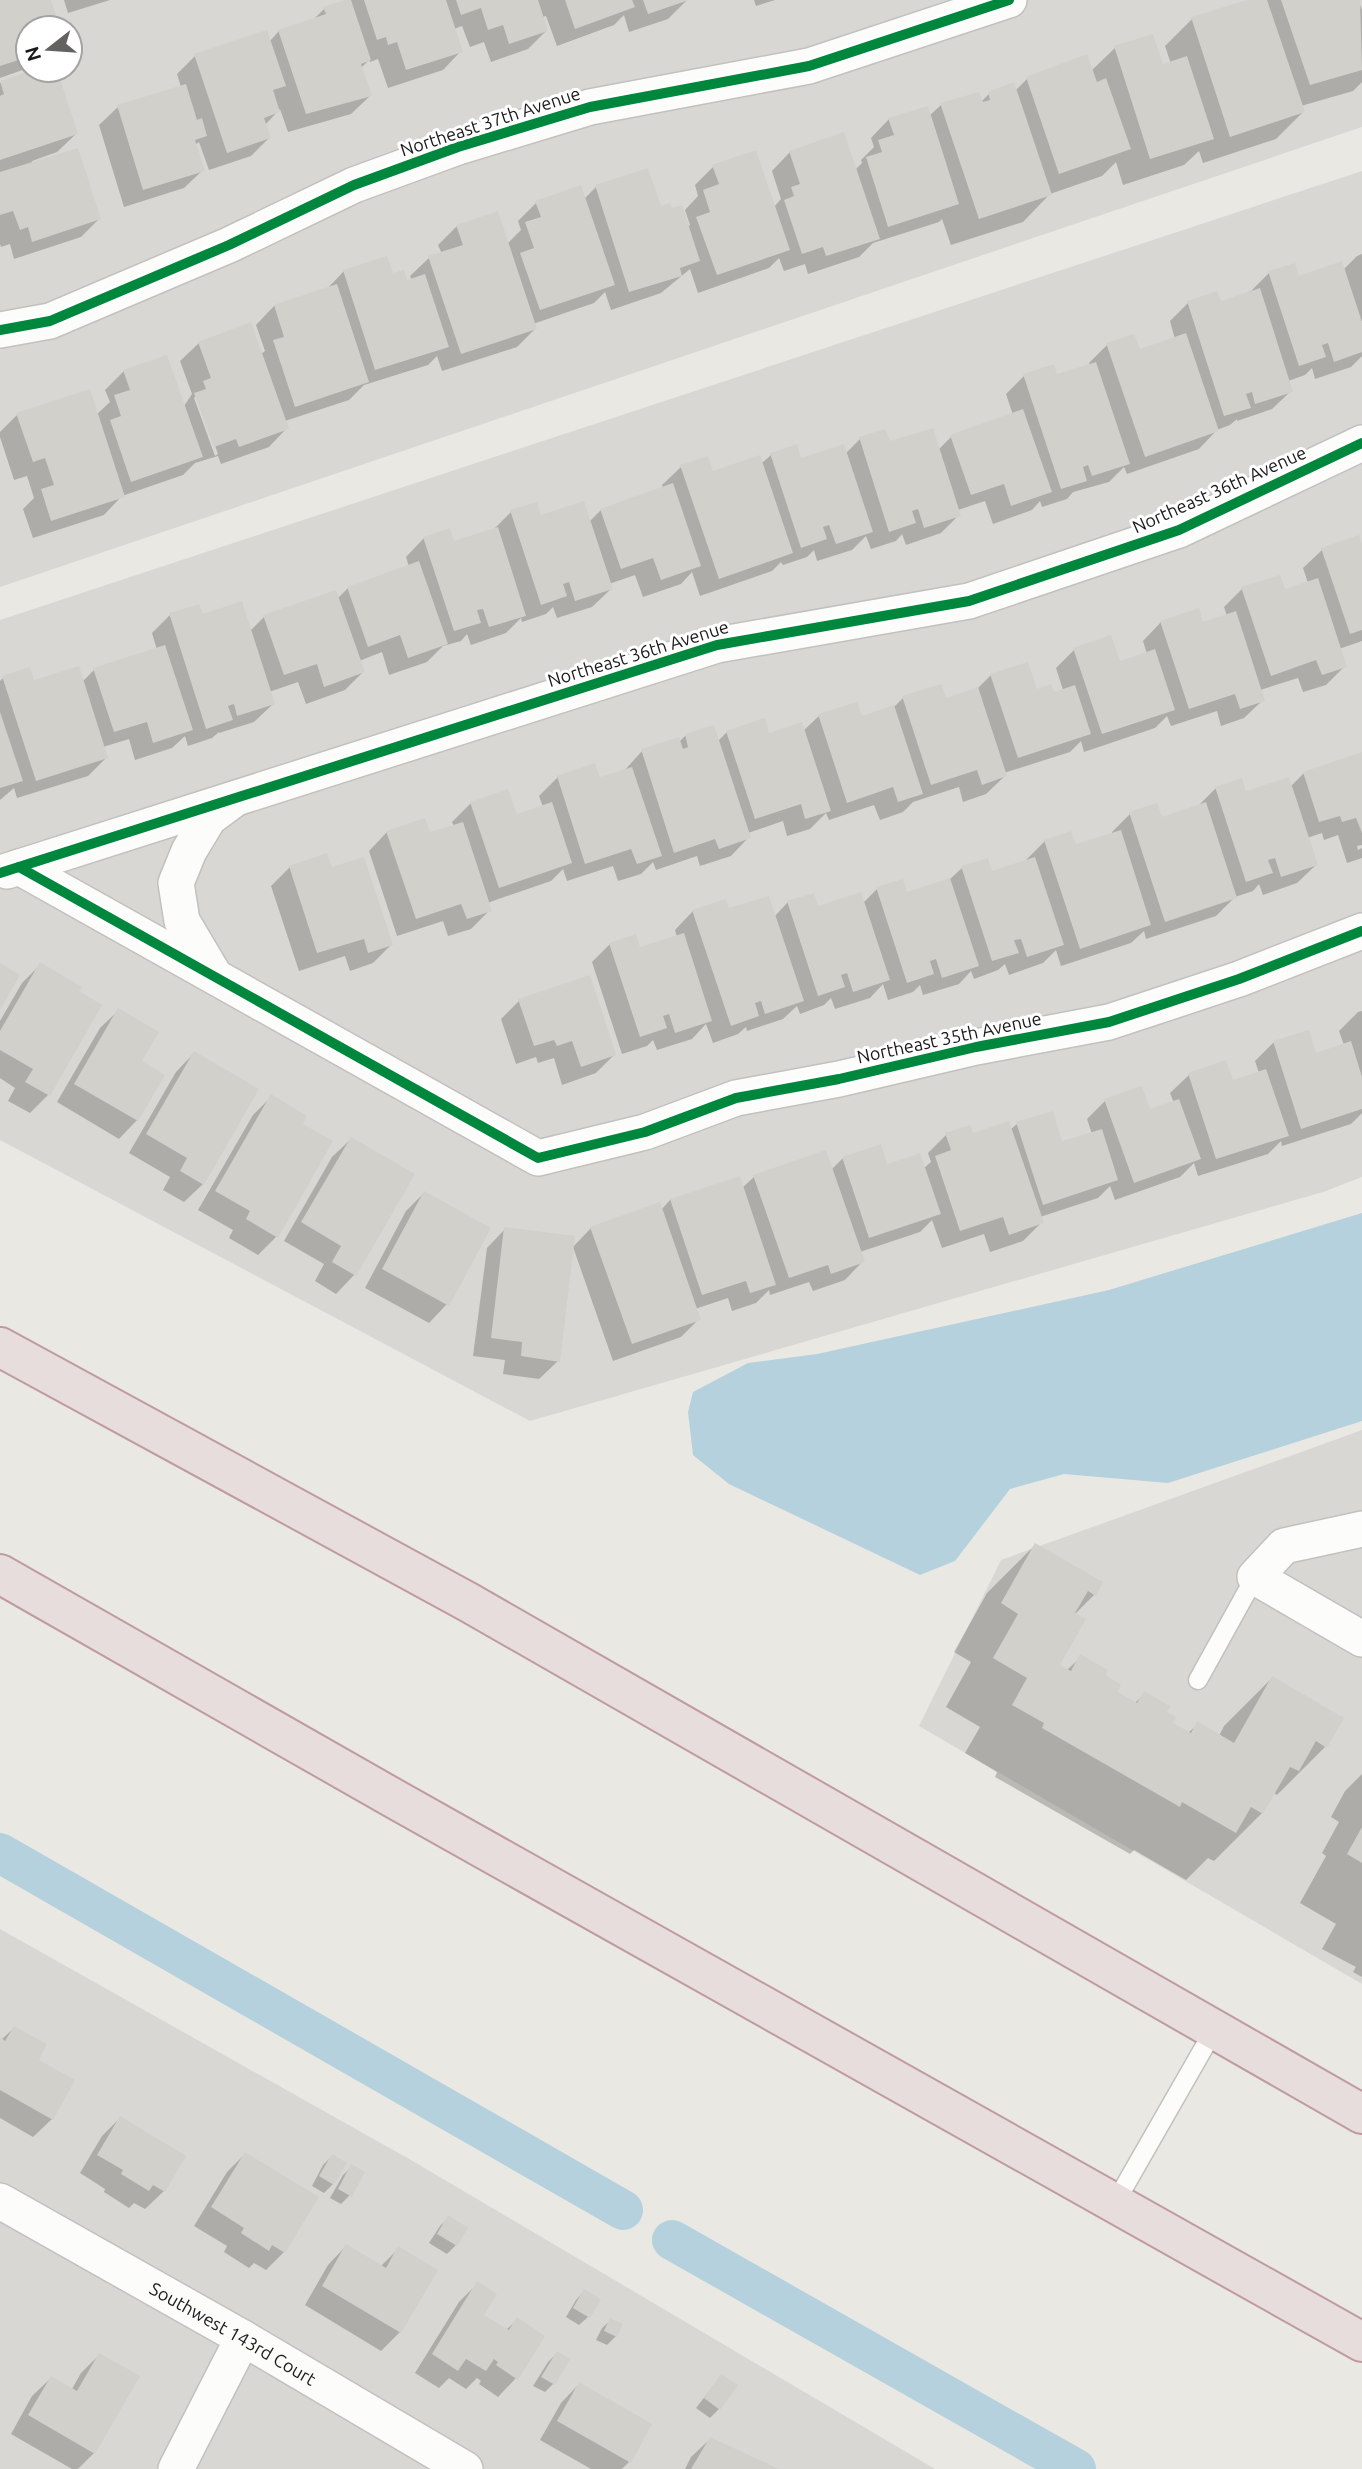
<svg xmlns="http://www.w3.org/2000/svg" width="1362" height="2469" viewBox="0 0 1362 2469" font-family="Ubuntu,sans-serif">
	<rect width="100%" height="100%" fill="#eae8e2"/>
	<g fill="#d9d7d4" fill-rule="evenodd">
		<path d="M0,0H1362V127L0,587ZM28,28H70V70H28Z"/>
		<path d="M1362,171V1177L1323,1192L530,1421L0,1140V620Z"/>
		<path d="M1362,1430V1984L919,1726L1001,1560Z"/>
		<path d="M0,1929L411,2160L935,2469H0Z"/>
	</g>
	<path fill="#b5d1de" d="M1362,1213V1421L1168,1483L1064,1474L1010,1489L955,1561L920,1575L729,1484L693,1455L688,1412L693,1392L748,1363L817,1354L1109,1290Z"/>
	<g fill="#0003" fill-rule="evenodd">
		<path d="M0,0H49L58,28H28V68L0,78Z"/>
		<path d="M64,0H110L68,13Z"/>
		<path d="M347,0H687L668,19L629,32L624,15L614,25L557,46L546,16L542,17L546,31L528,49L491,62L484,42L470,47L462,26L454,29L461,51L443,70L388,88L378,59L370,62L369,60L361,68L370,96L351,114L288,132L280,109L265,125L269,138L251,156L209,170L199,142L195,145L203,170L184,188L124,207L99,125L118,107L181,87L177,74L195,56L269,42L279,31L312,21L324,9Z"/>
		<path d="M754,0H775L756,6Z"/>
		<path d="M1253,0H1358L1362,10V82L1353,91L1301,106L1303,112L1276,139L1203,163L1199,151L1184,165L1123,185L1116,162L1102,176L1050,194L1023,222L951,245L942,219L939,222L873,243L859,257L808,274L805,264L784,271L779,258L769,268L698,293L690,269L661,293L611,310L605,292L594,303L533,324L535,329L517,347L442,371L437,356L428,365L364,385L349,400L285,421L287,428L269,447L221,464L218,456L195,463L183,475L122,496L104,515L33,538L23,509L34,498L27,476L14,480L0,437V432L17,415H96L110,402L105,390L124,371L184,406L192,394L180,361L199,343L261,354L265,351L256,325L274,306L326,290L343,272L386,258L392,275L406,282L412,280L410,276L429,258L442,254L438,245L457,226L507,244L521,230L518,221L536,203L584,199L596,187L659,208L687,228L690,225L685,210L698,196L695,185L713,167L774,207L781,199L772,171L790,152L855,170L862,163L861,160L874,147L871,138L889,119L929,116L941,105L981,102L989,94L1015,91L1027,79L1086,57L1091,71L1115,48L1162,66L1171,64L1165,46L1192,19ZM197,395L218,454L215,456L194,398Z"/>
		<path d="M39,70H55L76,134L57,152L32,161L33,164L99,219L81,237L14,259L10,244L1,247L0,244V83Z"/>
		<path d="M1362,254V321L1360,322L1362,356L1351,367L1315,379L1312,368L1305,375L1288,381L1291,391L1272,409L1237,421V419L1230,425L1217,430L1199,449L1127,474L1124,467L1109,482L1073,492L1067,499L1042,507L1040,501L1032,510L993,524L985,501L958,510L959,515L941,533L906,545L902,534L896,541L871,549L866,536L852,550L817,561L814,550L807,557L783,565L781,562L772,571L700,596L692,572L681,584L643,597L635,575L609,584L611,589L592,607L557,618L553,607L546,614L522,622L521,618L506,633L471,645L467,634L461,641L443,646L427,662L389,675L382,652L359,661L363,672L345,690L306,704L298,682L269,692L273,704L254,722L219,733V732L212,738L188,746L185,736L172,748L135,760L129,739L103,747L106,758L88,776L17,798L14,788L0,800V681L3,678L33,683L82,682L94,670L157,650L152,633L170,615L202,616L250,631L264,617L337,599L348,588L409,567L406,557L424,538L453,544L492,531L511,512L535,504L540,517L589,522L601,510L663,488L662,485L681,467L712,473L761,464L771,455L800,460L846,453L860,439L938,450L951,437L1013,415L1006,394L1024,376L1056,377L1090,366L1089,363L1107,345L1139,351L1175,339L1170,321L1188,303H1220L1251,291L1269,273L1298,278L1343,270L1357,256Z"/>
		<path d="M1358,537L1362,550V641L1339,649L1345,666L1326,685L1303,692L1298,678L1260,690L1263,700L1244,718L1221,726L1217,711L1171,726L1167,716L1155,728L1084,752L1081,741L1070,752L1004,773L1005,776L986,794L963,802L959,787L913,802L903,812L880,820L874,805L829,820L826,813L810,829L787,836L783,821L748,833L749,837L731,856L700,866L697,856L656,870L653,862L641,874L618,881L613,866L567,881L563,869L551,881L487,903L490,910L471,929L448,936L443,921L397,936L369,851L387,832L429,834L454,826L452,822L471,803L516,816L543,807L539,796L558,777L599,779L624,771L642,751L678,739L679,742L685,736L718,741L727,732L768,735L803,731L819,716L861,718L894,707L903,698L945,700L977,689L991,675L1036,691L1053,694L1063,690L1056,668L1074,650L1119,663L1147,654L1143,641L1161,622L1202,624L1227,616L1224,607L1242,589L1284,591L1308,583L1303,568L1322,550Z"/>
		<path d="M1362,754V845L1357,846L1358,850L1362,848V858L1347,863L1338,835L1324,840L1322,833L1307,838L1316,865L1297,883L1263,895L1259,884L1253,891L1235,897L1216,916L1146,939L1144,931L1131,943L1061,966L1056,950L1043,963L1009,975L1005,964L998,970L974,979L971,971L959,984L923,995L920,985L913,992L888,1000L883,984L870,998L835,1009L831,998L824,1005L800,1014L797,1006L783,1019L747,1031L746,1027L738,1034L713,1043L706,1024L692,1039L657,1050L653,1040L647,1046L622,1054L592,962L610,944L639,949L677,937L675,930L693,911H728L774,917L788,902L817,908L863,903L877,889L906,894L949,880L962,868L991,874L1027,862L1026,860L1045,841L1075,847L1112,834V832L1130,814L1160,819L1197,807L1216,788L1245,794L1291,786L1304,773Z"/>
		<path d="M290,867L330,869L391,945L373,963L350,971L345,956L299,971L271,886Z"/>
		<path d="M40,965L48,1095L30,1113L8,1101L15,1088L0,1078V1021L22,983Z"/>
		<path d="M519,1001L614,1055L596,1073L562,1085L554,1058L538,1063L536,1057L516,1064L501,1019Z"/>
		<path d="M119,1010L140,1062L137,1120L119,1139L57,1102L100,1028Z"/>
		<path d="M1362,1011V1113L1351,1124L1282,1146L1281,1141L1268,1154L1198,1176L1194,1163L1180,1177L1115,1200L1110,1186L1098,1198L1040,1217L1042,1222L1023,1241L990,1252L984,1234L942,1248L932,1220L920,1232L860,1252L863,1261L845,1280L813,1291L809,1282L770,1295L769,1290L756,1303L732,1311L728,1298L695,1309L699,1319L681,1337L613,1361L573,1247L591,1228L661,1210L670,1200L742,1188L754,1177L831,1170L842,1159L880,1146L886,1166L923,1169L931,1162L928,1153L946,1135H972L1010,1130L1017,1124L1061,1143L1092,1134L1087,1119L1105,1101L1149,1112L1174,1103L1170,1093L1189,1075L1232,1083L1259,1073L1255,1061L1273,1043L1308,1032L1315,1055L1344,1045L1339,1031L1358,1012Z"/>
		<path d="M194,1053L203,1184L184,1202L163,1190L170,1177L129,1153L176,1072Z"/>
		<path d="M271,1097L276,1237L258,1255L229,1238L233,1230L198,1210L253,1115Z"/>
		<path d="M351,1139L412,1175L354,1275L336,1294L315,1281L324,1264L284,1241L332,1157Z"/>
		<path d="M424,1193L447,1304L429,1323L365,1288L406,1211Z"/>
		<path d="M505,1229L558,1361L539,1379L503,1374L505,1360L473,1356L487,1248Z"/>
		<path d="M1035,1545L1101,1583L1094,1595L1074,1615L1058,1666L1067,1670L1081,1657L1103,1676L1115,1693L1134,1704L1145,1693L1164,1712L1171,1724L1188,1733L1198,1724L1219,1736L1224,1726L1272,1678L1325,1747L1277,1795L1274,1793L1262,1813L1214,1861L1208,1858L1186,1880L1134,1850L1130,1854L995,1777L997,1772L965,1753L980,1727L946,1707L971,1662L954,1652L987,1593Z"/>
		<path d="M1362,1774V1977L1353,1972L1356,1967L1322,1949L1336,1924L1300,1903L1326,1856L1322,1853L1339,1822L1331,1817L1345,1791Z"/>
		<path d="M14,2028L37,2060L52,2119L33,2137L0,2118V2041Z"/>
		<path d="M120,2118L164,2191L145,2209L134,2203L129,2208L104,2192L105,2189L80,2173L102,2136Z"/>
		<path d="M245,2154L284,2252L266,2270L254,2263L249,2268L224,2252L227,2246L194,2226L227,2172Z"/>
		<path d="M332,2156L333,2184L324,2193L312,2186L323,2165Z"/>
		<path d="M352,2166L350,2195L341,2204L330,2198L343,2175Z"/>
		<path d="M449,2217L456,2245L447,2254L429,2243L440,2226Z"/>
		<path d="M346,2246L380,2267L399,2248L436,2270L400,2332L381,2351L305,2305L328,2265Z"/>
		<path d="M478,2283L482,2315L506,2330L517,2320L516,2378L498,2397L479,2384L481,2381L477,2378L466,2389L449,2378L439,2388L415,2373L459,2302Z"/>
		<path d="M584,2291L588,2317L579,2325L566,2317L576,2300Z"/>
		<path d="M611,2320L616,2336L607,2345L596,2340L602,2328Z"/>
		<path d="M557,2353L553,2384L545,2392L533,2386L548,2362Z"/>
		<path d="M99,2355L94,2453L78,2469H72L11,2434L32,2396L51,2378L72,2389L81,2373Z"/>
		<path d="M721,2376L719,2409L710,2418L696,2408Z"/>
		<path d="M579,2384L629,2462L622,2469H591L540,2440L561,2403Z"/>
		<path d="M710,2439L774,2469H685L691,2457Z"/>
	</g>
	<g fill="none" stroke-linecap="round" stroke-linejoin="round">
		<g stroke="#b5d1de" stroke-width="40">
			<path d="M0,1853L623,2210"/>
			<path d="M672,2240L1076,2469"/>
		</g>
	</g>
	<g fill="#d2d0cb">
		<path d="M0,0H51L60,28H28V57L0,66Z"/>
		<path d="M345,0H351L371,60L361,64L372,96L306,114L278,30L326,14L323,7Z"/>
		<path d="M364,0H446L463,52L406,70L397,42L388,45L386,37L377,40Z"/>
		<path d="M456,0H538L548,31L509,44L503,25L488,30L481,8L461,15Z"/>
		<path d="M565,0H632L635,7L575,29Z"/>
		<path d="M643,0H689L648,14Z"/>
		<path d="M1247,0H1267L1305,112L1230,137L1191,17Z"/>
		<path d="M1281,0H1360L1362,70L1310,85Z"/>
		<path d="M267,30L286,86L273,90L280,112L264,118L271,138L227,153L194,54Z"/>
		<path d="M1153,34L1163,64L1187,56L1214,139L1150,159L1114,46Z"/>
		<path d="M1087,54L1097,82L1106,78L1131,149L1059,174L1026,77Z"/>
		<path d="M33,70H57L78,134L0,160V96L4,94L0,81Z"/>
		<path d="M1014,82L1052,195L979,219L940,103L979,92L983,102L990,100L988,92Z"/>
		<path d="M186,84L197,120L202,118L207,136L195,140L205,171L143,190L117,105Z"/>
		<path d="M928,106L959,204L888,227L866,157L882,152L878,140L894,135L888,118Z"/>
		<path d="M844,132L880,239L826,256L823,247L802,254L784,200L794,196L791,187L800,184L789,151Z"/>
		<path d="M78,148L101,219L32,242L28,227L20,230L13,211L0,215V172Z"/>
		<path d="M756,150L790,250L717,275L696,217L710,212L703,190L719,184L712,165Z"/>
		<path d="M648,168L661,206L670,203L672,208L682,205L700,261L680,268L682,276L629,292L595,185Z"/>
		<path d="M581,185L615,285L540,310L520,253L534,248L525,222L541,217L535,201Z"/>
		<path d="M498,211L537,329L461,354L428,256L463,245L456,225Z"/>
		<path d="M387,256L393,273L404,270L407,280L425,274L449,347L375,370L343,270Z"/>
		<path d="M1342,261L1362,322V352L1334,362L1328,343L1322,345L1326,357L1299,366L1268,271L1295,263L1299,276Z"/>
		<path d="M337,284L369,382L295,407L273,340L284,337L274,305Z"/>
		<path d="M1260,288L1293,392L1255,404L1252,392L1246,394L1251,408L1224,416L1187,301L1217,291L1221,301Z"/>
		<path d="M251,322L289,429L239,447L236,439L214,447L194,393L206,389L203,381L211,378L198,342Z"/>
		<path d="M1186,333L1219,431L1145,457L1106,343L1134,334L1140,349Z"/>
		<path d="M167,355L203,457L131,482L110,420L121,416L114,395L130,390L123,370Z"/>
		<path d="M1096,362L1130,464L1092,476L1088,465L1083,467L1087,481L1061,489L1023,374L1054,364L1057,374Z"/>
		<path d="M90,389L125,497L51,521L41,489L54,485L45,458L33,462L16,413Z"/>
		<path d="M1023,409L1052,492L1011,506L1004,484L971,495L950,435Z"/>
		<path d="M933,428L961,516L924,528L918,509L912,511L916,523L889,532L859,437L885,429L890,441Z"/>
		<path d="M797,444L801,458L844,444L873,532L836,544L829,525L823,527L827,539L801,548L770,453Z"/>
		<path d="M760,455L793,553L719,579L680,465L708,456L713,471Z"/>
		<path d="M673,483L701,566L661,580L653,558L621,569L600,509Z"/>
		<path d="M584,501L613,589L575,601L569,582L563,584L567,596L541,605L510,510L537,502L541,515Z"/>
		<path d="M498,527L526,616L489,627L483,609L477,610L481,623L454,631L423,537L450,528L454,541Z"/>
		<path d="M1359,535L1362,544V630L1350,634L1321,548Z"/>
		<path d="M419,561L448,644L408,658L400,635L368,647L347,587Z"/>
		<path d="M1280,575L1285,589L1318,578L1347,667L1322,675L1316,660L1271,676L1241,587Z"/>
		<path d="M336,590L365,672L324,687L317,664L284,675L263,615Z"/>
		<path d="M242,601L275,704L237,716L234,704L228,706L233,720L206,729L169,613L199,604L203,614Z"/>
		<path d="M1199,608L1203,622L1236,611L1265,701L1240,709L1235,694L1189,709L1160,621Z"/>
		<path d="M1111,635L1120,661L1155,649L1175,710L1102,734L1073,648Z"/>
		<path d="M165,645L193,730L153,743L147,722L114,732L93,668Z"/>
		<path d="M1028,662L1037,689L1051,684L1054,692L1075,685L1091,734L1018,758L990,674Z"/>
		<path d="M79,666L108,758L36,781L2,676L30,667L34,680Z"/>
		<path d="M941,684L946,698L978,687L1007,776L982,785L977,770L931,785L902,696Z"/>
		<path d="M857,702L862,716L894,705L923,794L898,802L893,787L847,803L818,714Z"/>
		<path d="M0,712L23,781L0,788Z"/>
		<path d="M765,718L769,733L802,722L831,811L805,819L801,804L755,819L726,731Z"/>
		<path d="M714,725L751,838L719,849L715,839L674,853L641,749L679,737L683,749L688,747L685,734Z"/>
		<path d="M1362,752V833L1356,818L1342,822L1340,816L1319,822L1303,772Z"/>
		<path d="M595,763L600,777L632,767L662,856L637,864L631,849L585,864L557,776Z"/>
		<path d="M1289,777L1318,865L1281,877L1275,858L1268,860L1273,873L1246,882L1215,787L1242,778L1246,791Z"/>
		<path d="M508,789L517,814L552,802L572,863L499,888L470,802Z"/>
		<path d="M1206,802L1237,898L1165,922L1129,812L1157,803L1162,817Z"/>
		<path d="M425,818L430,832L463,822L492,911L467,919L461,904L416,919L386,831Z"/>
		<path d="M1121,830L1151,925L1080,949L1044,840L1071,831L1076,844Z"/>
		<path d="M327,853L332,867L364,857L393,945L368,953L364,939L317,953L289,866Z"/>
		<path d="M1035,857L1064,945L1027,957L1021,939L1014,940L1019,953L992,961L961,866L988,858L992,871Z"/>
		<path d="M950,878L979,966L942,978L936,959L930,961L934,974L907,983L876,887L903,879L907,892Z"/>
		<path d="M861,892L890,980L853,992L847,973L841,975L845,987L818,996L787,901L814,893L818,906Z"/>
		<path d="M769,896L804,1001L765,1014L761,1001L755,1003L759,1016L731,1026L692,910L726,899L729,908Z"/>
		<path d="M684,933L712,1021L675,1033L669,1014L663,1016L667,1028L640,1037L609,943L636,934L640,947Z"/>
		<path d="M40,962L82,987L79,991L102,1005L50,1096L25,1082L33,1069L0,1050V1031Z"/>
		<path d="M0,963L20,975L0,1010Z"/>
		<path d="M590,975L616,1055L581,1067L572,1041L557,1046L554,1040L534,1046L518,999Z"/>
		<path d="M118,1008L159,1032L142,1061L165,1075L138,1121L74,1084Z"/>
		<path d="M1309,1030L1316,1053L1351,1041L1362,1077V1109L1301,1129L1273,1041Z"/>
		<path d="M194,1051L259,1089L204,1185L180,1171L187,1158L146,1134Z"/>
		<path d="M1226,1060L1233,1080L1266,1069L1289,1136L1216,1159L1188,1073Z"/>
		<path d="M1142,1086L1150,1109L1179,1099L1201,1159L1134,1183L1104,1099Z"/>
		<path d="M271,1094L307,1116L303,1124L333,1141L278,1238L246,1219L250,1211L215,1191Z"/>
		<path d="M1053,1111L1062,1141L1102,1129L1118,1180L1043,1205L1016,1122Z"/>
		<path d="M1009,1121L1044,1223L1009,1235L1003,1217L960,1231L935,1156L951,1150L945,1133L970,1125L973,1133Z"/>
		<path d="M351,1137L415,1174L356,1276L332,1262L341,1246L301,1222Z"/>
		<path d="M881,1144L887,1164L920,1153L941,1214L869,1238L842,1157Z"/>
		<path d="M826,1150L865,1262L831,1274L828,1265L789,1278L753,1175Z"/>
		<path d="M740,1176L776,1285L750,1293L746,1281L702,1295L670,1199Z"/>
		<path d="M424,1191L491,1228L449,1306L382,1269Z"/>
		<path d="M660,1202L701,1320L632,1344L590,1227Z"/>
		<path d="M504,1227L575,1236L560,1362L521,1356L522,1342L491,1338Z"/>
		<path d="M1035,1543L1103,1582L1096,1596L1088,1591L1075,1613L1086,1619L1060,1665L1071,1671L1080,1654L1108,1670L1106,1675L1121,1685L1118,1692L1137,1703L1144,1691L1170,1706L1167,1712L1176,1717L1173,1723L1191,1733L1197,1721L1234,1743L1272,1676L1344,1718L1327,1748L1316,1741L1299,1771L1290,1767L1263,1814L1251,1807L1236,1833L1182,1802L1180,1807L1042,1728L1044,1723L1012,1705L1027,1678L993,1658L1018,1614L1001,1603Z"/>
		<path d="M1362,1827V1863L1347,1854Z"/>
		<path d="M14,2026L47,2044L39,2060L75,2080L53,2120L0,2090V2037L5,2041Z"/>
		<path d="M120,2116L186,2156L165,2192L153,2185L149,2191L121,2174L123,2170L97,2155Z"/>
		<path d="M245,2152L319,2197L285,2253L272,2245L269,2251L241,2233L244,2228L211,2207Z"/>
		<path d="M332,2154L347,2163L334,2185L319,2176Z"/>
		<path d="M351,2164L365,2172L352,2197L338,2189Z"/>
		<path d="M448,2215L468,2228L457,2246L437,2234Z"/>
		<path d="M346,2244L386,2268L398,2246L438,2270L401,2333L322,2286Z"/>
		<path d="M477,2281L497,2294L484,2315L509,2330L517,2317L545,2336L518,2380L496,2365L498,2362L494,2359L486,2371L466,2359L458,2371L432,2354Z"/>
		<path d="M584,2289L601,2299L590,2318L573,2308Z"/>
		<path d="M610,2318L623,2324L617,2337L604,2331Z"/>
		<path d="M557,2351L570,2359L555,2385L541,2377Z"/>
		<path d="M99,2353L140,2376L95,2454L28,2415L51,2376L77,2391Z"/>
		<path d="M721,2374L738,2385L720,2410L704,2398Z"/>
		<path d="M579,2382L652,2424L631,2463L557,2421Z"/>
		<path d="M710,2437L779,2469H691Z"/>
	</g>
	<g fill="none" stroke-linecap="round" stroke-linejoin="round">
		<g stroke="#c2c1be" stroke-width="21">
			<g id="service">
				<path d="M1198,1680L1255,1577"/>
				<path d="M1115,2203L1214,2030"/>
			</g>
		</g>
		<g stroke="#c2c1be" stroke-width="38">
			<g id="minor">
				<path d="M0,330L50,321L229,245L354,185L458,147L590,107L809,66L1009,0"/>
				<path d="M19,867L538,1158L645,1132L736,1098L839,1079L976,1047L1109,1022L1239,979L1362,931"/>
				<path d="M7,871L717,645L969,601L1179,530L1362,443"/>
				<path d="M214,975L182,921L176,883L189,851L209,818L232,801"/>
				<path d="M1362,1529L1284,1546L1255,1577L1362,1639"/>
				<path id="s1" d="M0,2201L243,2338L465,2469"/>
				<path d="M176,2469L243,2338"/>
			</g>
		</g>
		<g stroke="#bf9ba0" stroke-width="42">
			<g id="motorway">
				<path d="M0,1347L468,1602L1362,2114"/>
				<path d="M0,1574L393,1798L1362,2342"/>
			</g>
		</g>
		<use href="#service" stroke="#fcfcfb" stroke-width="18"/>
		<use href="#minor" stroke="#fcfcfb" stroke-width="35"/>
		<use href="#motorway" stroke="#e8dddd" stroke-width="38"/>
		<g stroke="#fff" stroke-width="15">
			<g id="cycleway">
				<path d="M0,330L50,321L229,245L354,185L458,147L590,107L809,66L1009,0"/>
				<path d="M19,867L538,1158L645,1132L736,1098L839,1079L976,1047L1109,1022L1239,979L1362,931"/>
				<path d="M0,873L717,645L969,601L1179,530L1362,443"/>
			</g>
		</g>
		<use href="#cycleway" stroke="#00873e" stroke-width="10"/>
	</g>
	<g text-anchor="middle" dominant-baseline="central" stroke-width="6" stroke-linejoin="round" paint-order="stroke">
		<g font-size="18" fill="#1a1a1a" stroke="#fff">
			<text transform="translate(490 121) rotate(-18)">Northeast 37th Avenue</text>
			<text transform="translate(1219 489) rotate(-24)">Northeast 36th Avenue</text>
			<text transform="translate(638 653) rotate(-17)">Northeast 36th Avenue</text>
			<text transform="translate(949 1037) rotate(-12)">Northeast 35th Avenue</text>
			<text stroke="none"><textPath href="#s1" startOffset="268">Southwest 143rd Court</textPath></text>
		</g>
	</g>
	<g transform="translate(49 49) rotate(253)"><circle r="33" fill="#ffffff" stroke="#a3a3a3" stroke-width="2"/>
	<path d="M0-5L12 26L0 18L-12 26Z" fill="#636260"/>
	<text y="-10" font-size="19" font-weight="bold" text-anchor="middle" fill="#1a1a1a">N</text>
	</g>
</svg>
